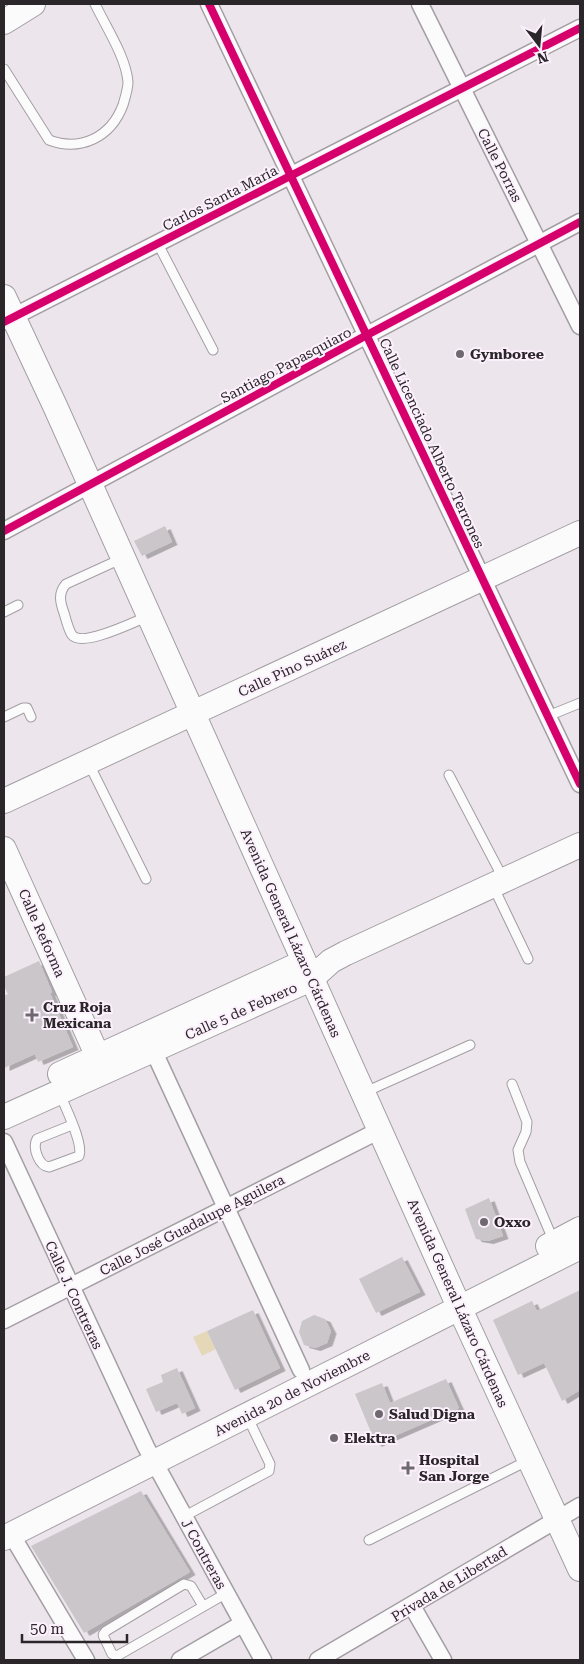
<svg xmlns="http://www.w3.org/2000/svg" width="584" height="1664" viewBox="0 0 584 1664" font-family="'Roboto Serif',serif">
	<defs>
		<filter id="shadow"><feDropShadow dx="5.5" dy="3" stdDeviation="0" flood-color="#0004"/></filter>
	</defs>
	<rect width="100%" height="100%" fill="#ece6ec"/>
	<path fill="#e5d8b9" d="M207,1331L216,1349L202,1356L193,1337Z"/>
	<g fill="#cac6ca" filter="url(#shadow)">
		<path d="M165,526L172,542L142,556L134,541Z"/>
		<path d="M39,961L52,992L50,993L73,1047L38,1062L35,1054L4,1068V996L8,994L4,986V977Z"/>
		<path d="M489,1198L503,1236L488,1241L476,1239L465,1209Z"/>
		<path d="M402,1257L420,1292L376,1313L359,1279Z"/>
		<path d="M580,1290V1390L562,1401L544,1363L518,1375L493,1320L532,1301L537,1311Z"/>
		<path d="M253,1310L280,1368L235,1390L207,1331Z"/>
		<path d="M314,1315L325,1319L331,1331L327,1343L315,1348L304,1345L299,1332L302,1321Z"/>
		<path d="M177,1368L195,1408L182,1414L177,1403L156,1412L146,1389L163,1382L161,1375Z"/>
		<path d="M446,1379L459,1408L376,1444L355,1394L382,1383L390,1403Z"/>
		<path d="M141,1491L190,1572L84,1633L31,1546Z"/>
	</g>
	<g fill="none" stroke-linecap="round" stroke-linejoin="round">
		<g stroke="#a39ea3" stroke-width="11">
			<g id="lane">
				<path d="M4,69L49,140C81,152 111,137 123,105C125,98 128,89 128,82C126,57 106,27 95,4"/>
				<path d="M158,244L213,350"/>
				<path d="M123,558L66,584C58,593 60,602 64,613C66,619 68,629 72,635C83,648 135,621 149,616"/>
				<path d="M4,612L18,605"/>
				<path d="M548,716L580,703"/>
				<path d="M4,717L23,708H27L31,717"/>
				<path d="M88,762L146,879"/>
				<path d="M449,775L504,880"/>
				<path d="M493,886L528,959"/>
				<path d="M512,1084L527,1122L526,1132L518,1150L520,1162L554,1242"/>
				<path d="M363,1093L470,1045"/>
				<path d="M60,1094C65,1107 84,1144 79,1156L49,1167C39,1166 32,1148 37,1139L72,1125"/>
				<path d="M183,1517L269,1471L270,1464L247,1416"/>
				<path d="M369,1540L529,1460"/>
				<path d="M203,1606L191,1586L184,1584L106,1631L103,1635L112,1654L117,1656L225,1594"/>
			</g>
		</g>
		<g stroke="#a39ea3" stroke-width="19">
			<g id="street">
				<path d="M209,4L580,784"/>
				<path d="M420,4L580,326"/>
				<path d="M5,321L580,28"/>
				<path d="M4,531L367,335L580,222"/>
				<path d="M149,1041L301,1370"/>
				<path d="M4,1142L146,1447L263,1660"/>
				<path d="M4,1320L380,1130"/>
				<path d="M4,1535L14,1540L17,1544L86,1660"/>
				<path d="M412,1606L443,1660"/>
				<path d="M180,1660L242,1624"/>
				<path d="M318,1660L580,1506"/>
			</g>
		</g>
		<g stroke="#a39ea3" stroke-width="26">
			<g id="secondary">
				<path d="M4,22L33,4"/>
				<path d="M4,297L55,406L460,1309L580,1569"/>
				<path d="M4,801L580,533"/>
				<path d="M4,849L104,1070"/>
				<path d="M60,1074L304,962"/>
				<path d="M4,1117L311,979L331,961L346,953L580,845"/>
				<path d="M548,1246L580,1229"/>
				<path d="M4,1538L580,1247"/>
			</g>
		</g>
		<use href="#lane" stroke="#fcfbfc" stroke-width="9"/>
		<use href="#street" stroke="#fcfbfc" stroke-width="16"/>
		<use href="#secondary" stroke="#fcfbfc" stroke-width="24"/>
		<g stroke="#fcf0fd" stroke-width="11">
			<g id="cycleway">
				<path d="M209,4L580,784"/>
				<path d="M4,322L580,28"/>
				<path d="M4,531L367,335L580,222"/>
			</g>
		</g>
		<use href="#cycleway" stroke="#d6006c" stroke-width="8"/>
	</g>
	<g fill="#6e696e" stroke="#fcf0fd" stroke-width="2">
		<circle cx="460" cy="354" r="5"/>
		<path d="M29.5 1007.5h5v5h5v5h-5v5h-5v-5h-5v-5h5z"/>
		<circle cx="484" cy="1222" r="5"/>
		<circle cx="379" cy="1414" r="5"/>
		<circle cx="334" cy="1438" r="5"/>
		<path d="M405.5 1460.5h5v5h5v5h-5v5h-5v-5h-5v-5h5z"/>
	</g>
	<g text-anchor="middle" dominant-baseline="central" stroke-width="4" stroke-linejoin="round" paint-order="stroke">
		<g font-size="14" fill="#2a262a" stroke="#fcf0fd">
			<text transform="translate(500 165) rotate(63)">Calle Porras</text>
			<text transform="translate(220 198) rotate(-27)">Carlos Santa María</text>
			<text transform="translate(286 365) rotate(-28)">Santiago Papasquiaro</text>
			<text transform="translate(432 443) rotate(65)">Calle Licenciado Alberto Terrones</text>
			<text transform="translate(292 668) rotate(-25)">Calle Pino Suárez</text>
			<text transform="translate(42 933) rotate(66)">Calle Reforma</text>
			<text transform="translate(291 933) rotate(66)">Avenida General Lázaro Cárdenas</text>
			<text transform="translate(241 1011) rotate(-24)">Calle 5 de Febrero</text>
			<text transform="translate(192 1225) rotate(-27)">Calle José Guadalupe Aguilera</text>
			<text transform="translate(74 1295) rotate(65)">Calle J. Contreras</text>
			<text transform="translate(458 1303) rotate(66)">Avenida General Lázaro Cárdenas</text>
			<text transform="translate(292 1393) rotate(-27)">Avenida 20 de Noviembre</text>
			<text transform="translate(204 1554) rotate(61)">J Contreras</text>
			<text transform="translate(449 1584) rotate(-31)">Privada de Libertad</text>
		</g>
		<g font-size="14" font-weight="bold" fill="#2a262a" stroke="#fcf0fd" text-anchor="start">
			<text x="470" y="354">Gymboree</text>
			<text x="43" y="1007">Cruz Roja<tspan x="43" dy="16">Mexicana</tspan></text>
			<text x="494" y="1222">Oxxo</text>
			<text x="389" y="1414">Salud Digna</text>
			<text x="344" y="1438">Elektra</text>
			<text x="419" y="1460">Hospital<tspan x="419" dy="16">San Jorge</tspan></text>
		</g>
	</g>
	<rect width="584" height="1664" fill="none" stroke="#2a262a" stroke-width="10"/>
	<g transform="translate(539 45) rotate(164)" stroke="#fcf0fd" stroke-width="4" paint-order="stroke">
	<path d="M0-4L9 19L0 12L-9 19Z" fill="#2a262a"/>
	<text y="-8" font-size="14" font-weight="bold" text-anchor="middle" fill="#2a262a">N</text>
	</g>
	<path d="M22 1634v8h105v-8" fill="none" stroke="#2a262a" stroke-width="2.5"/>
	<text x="30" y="1634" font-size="15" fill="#2a262a" stroke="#fcf0fd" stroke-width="4" paint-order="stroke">50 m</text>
</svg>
